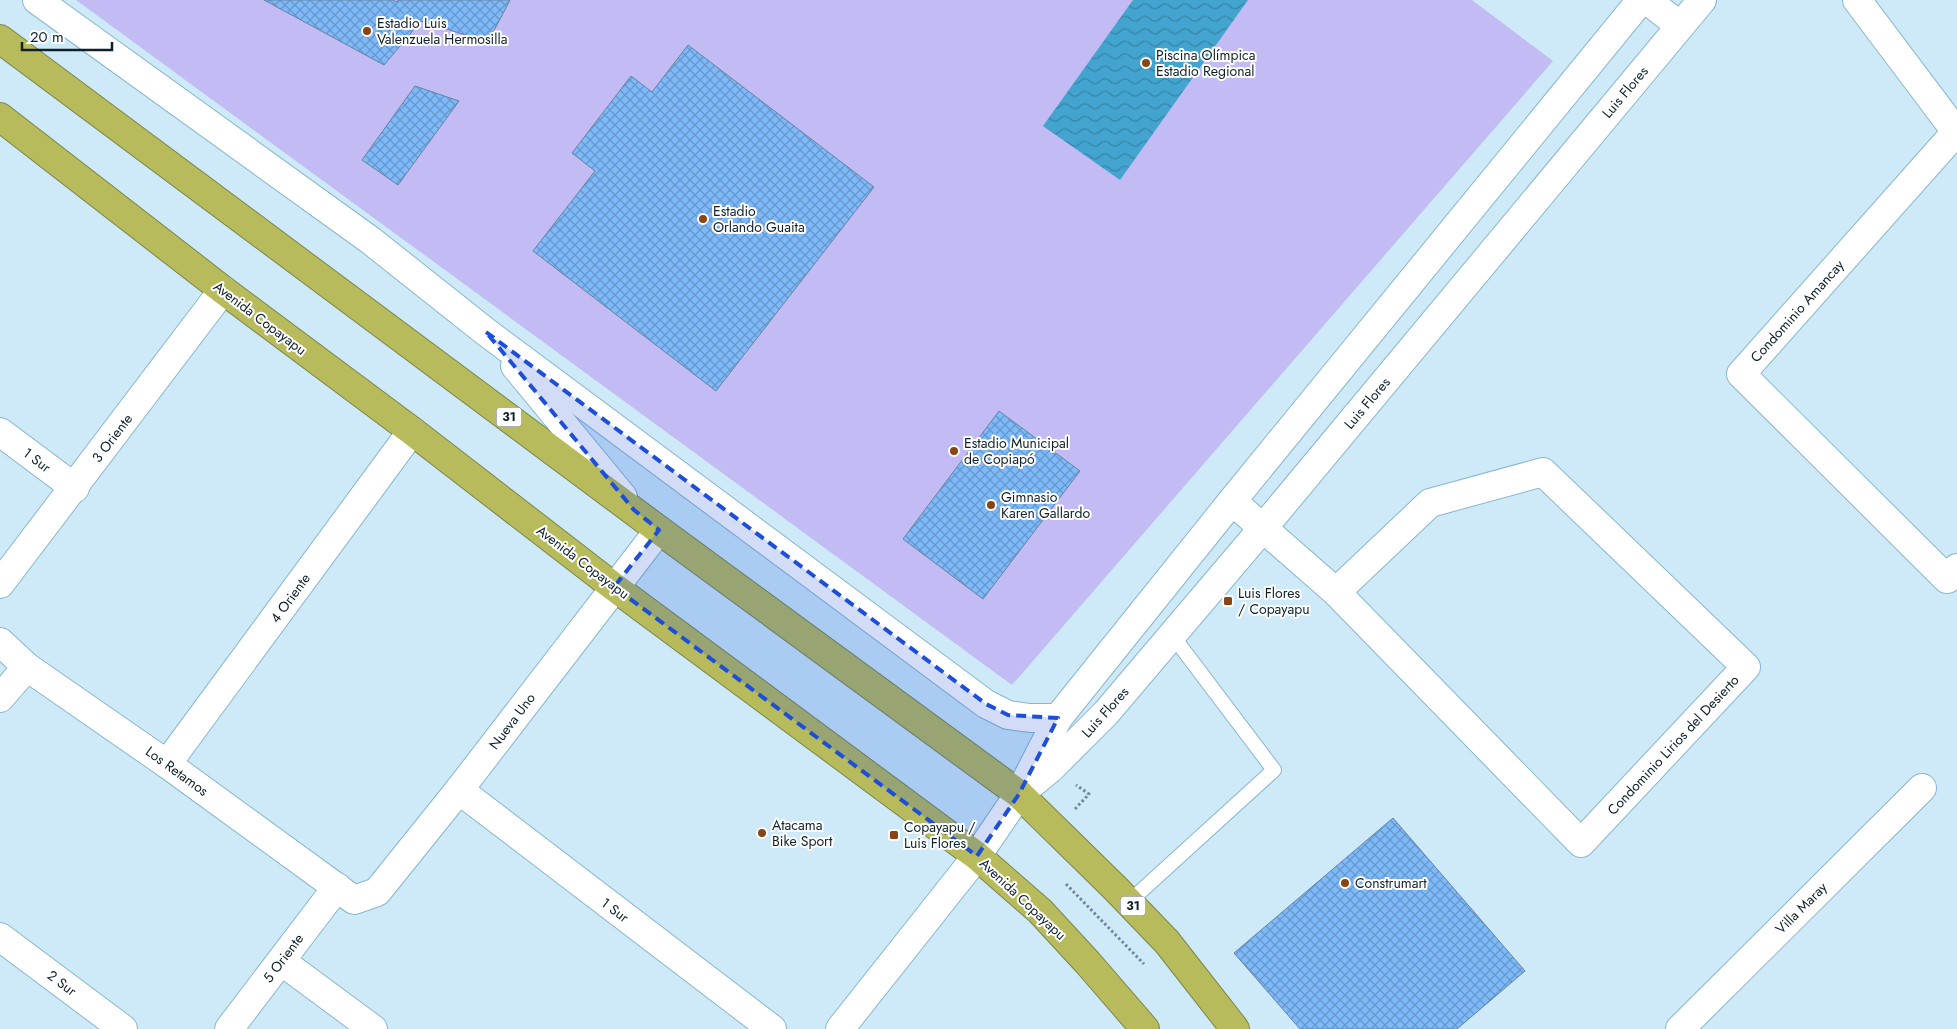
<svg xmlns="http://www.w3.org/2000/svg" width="1957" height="1029" viewBox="0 0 1957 1029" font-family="Jost,sans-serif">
	<defs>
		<pattern id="water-waves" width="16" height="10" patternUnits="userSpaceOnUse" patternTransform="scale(1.25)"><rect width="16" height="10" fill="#42a4cf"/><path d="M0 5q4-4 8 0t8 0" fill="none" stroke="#3685a8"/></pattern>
		<pattern id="building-cross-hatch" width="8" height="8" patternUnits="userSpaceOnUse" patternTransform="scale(1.25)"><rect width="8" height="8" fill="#7ebaf9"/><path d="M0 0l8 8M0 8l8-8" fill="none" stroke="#6697ca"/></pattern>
	</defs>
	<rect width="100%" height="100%" fill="#ceeaf9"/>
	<path fill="#c3bbf4" d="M76,0H1472L1553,61L1012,685Z"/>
	<path fill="url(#water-waves)" d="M1133,0H1248L1120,180L1043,126Z"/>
	<g fill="url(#building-cross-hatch)" stroke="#6683a3">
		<path d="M264,0H393L397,2L398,0H510L488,42L421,21L384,65Z"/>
		<path d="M688,45L874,187L716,391L533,251L595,171L572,153L631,76L652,92Z"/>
		<path d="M415,86L459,101L398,185L362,160Z"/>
		<path d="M999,411L1080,471L983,599L903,539Z"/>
		<path d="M1393,818L1525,971L1457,1029H1300L1234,953Z"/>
	</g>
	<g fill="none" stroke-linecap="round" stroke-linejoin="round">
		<g stroke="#88b6ce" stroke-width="16">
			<path id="lane" d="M1129,902L1274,770L1172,635"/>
		</g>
		<g stroke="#88b6ce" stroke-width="30">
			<g id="street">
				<path d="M37,0L370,240L486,332L986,704L1008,715L1030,718H1058"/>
				<path d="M1647,0L1680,26"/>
				<path d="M1857,0L1957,133"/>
				<path d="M1956,132L1741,374L1947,579L1957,568"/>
				<path d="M515,366L623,497"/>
				<path d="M0,432L75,488"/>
				<path d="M1232,501L1336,592L1581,843L1746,667L1543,472L1430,503L1336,592"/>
				<path d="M0,584L223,290"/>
				<path d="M0,642L27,667L167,764L354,900L377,892L459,790L659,530"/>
				<path d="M0,698L27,667"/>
				<path d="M167,764L412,431"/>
				<path d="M459,790L772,1029"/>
				<path d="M0,937L123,1029"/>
				<path d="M281,961L373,1029"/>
				<path d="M229,1029L337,887"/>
				<path d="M1680,1029L1922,788"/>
			</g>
		</g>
		<g stroke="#88b6ce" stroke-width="30">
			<g id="secondary">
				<path d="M1028,787L1050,769L1106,713L1263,528L1702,0"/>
				<path d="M840,1029L977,856L1019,794L1058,718L1232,501L1641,0"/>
			</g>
		</g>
		<g stroke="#7c854a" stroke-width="30">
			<g id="highway">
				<path d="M0,39L659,530L1019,794L1116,889L1167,942L1235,1029"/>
				<path d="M0,117L223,290L412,431L614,587L977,856L1040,911L1088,963L1145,1029"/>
			</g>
		</g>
		<g stroke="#718894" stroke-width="3" stroke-dasharray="2.5 2.5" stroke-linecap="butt">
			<path d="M1075,809L1089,794L1076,785"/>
			<path d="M1066,884L1144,964"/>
		</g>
		<use href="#lane" stroke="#fff" stroke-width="14"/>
		<use href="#street" stroke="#fff" stroke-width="28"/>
		<use href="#secondary" stroke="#fff" stroke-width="28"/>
		<use href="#highway" stroke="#b7bb5b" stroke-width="28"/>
	</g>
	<path fill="#1d4ed8" fill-opacity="0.2" stroke="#1d4ed8" stroke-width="4" stroke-dasharray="10 6" stroke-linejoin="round" d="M486,332L986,704L1008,715L1058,718L1019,794L977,856L614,587L659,530L634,510Z"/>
	<g fill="#884516" stroke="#fff" stroke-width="2">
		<circle cx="367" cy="31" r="5"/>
		<circle cx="1146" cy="63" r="5"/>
		<circle cx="703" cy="219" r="5"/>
		<circle cx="954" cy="451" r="5"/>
		<circle cx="991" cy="505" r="5"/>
		<rect x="1223" y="596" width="10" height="10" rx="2.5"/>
		<circle cx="762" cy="833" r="5"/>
		<rect x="889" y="830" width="10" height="10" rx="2.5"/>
		<circle cx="1345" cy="883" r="5"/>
	</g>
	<g text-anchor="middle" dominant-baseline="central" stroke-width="4" stroke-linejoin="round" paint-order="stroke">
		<g fill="#fff" stroke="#566369" stroke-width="1">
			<rect x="496.5" y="407.5" width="25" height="19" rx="4"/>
			<rect x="1120.5" y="896.5" width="25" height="19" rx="4"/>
		</g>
		<g font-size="12" font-weight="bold" fill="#0e2029">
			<text x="509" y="417">31</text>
			<text x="1133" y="906">31</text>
		</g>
		<g font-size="14" fill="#0e2029" stroke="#fff" text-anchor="start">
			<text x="377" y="23">Estadio Luis<tspan x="377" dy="16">Valenzuela Hermosilla</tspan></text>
			<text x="1156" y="55">Piscina Olímpica<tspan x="1156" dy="16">Estadio Regional</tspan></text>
			<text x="713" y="211">Estadio<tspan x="713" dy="16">Orlando Guaita</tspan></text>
			<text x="964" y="443">Estadio Municipal<tspan x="964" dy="16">de Copiapó</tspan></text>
			<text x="1001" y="497">Gimnasio<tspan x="1001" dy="16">Karen Gallardo</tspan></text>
			<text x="1238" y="593">Luis Flores<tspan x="1238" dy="16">/ Copayapu</tspan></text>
			<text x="772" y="825">Atacama<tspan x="772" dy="16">Bike Sport</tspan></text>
			<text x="904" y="827">Copayapu /<tspan x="904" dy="16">Luis Flores</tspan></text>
			<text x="1355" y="883">Construmart</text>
		</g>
		<g font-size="14" fill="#0e2029" stroke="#fff">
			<text transform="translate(1625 92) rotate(-50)">Luis Flores</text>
			<text transform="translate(1797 311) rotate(-48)">Condominio Amancay</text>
			<text transform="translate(260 318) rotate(37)">Avenida Copayapu</text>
			<text transform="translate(1367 403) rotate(-50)">Luis Flores</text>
			<text transform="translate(112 438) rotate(-53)">3 Oriente</text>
			<text transform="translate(37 460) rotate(37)">1 Sur</text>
			<text transform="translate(583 562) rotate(37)">Avenida Copayapu</text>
			<text transform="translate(290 598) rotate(-54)">4 Oriente</text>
			<text transform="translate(1105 712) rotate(-48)">Luis Flores</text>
			<text transform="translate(512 721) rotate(-53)">Nueva Uno</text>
			<text transform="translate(1673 745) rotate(-47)">Condominio Lirios del Desierto</text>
			<text transform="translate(177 771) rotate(36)">Los Retamos</text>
			<text transform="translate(1023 899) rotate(43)">Avenida Copayapu</text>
			<text transform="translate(1801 908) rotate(-45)">Villa Maray</text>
			<text transform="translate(615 910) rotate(37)">1 Sur</text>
			<text transform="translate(283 958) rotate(-53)">5 Oriente</text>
			<text transform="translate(62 983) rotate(37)">2 Sur</text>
		</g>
	</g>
	<path d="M22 42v8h90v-8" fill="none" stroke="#0e2029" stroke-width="2.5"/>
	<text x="30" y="42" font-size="15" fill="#0e2029" stroke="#ffffff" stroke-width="4" paint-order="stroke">20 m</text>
</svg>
